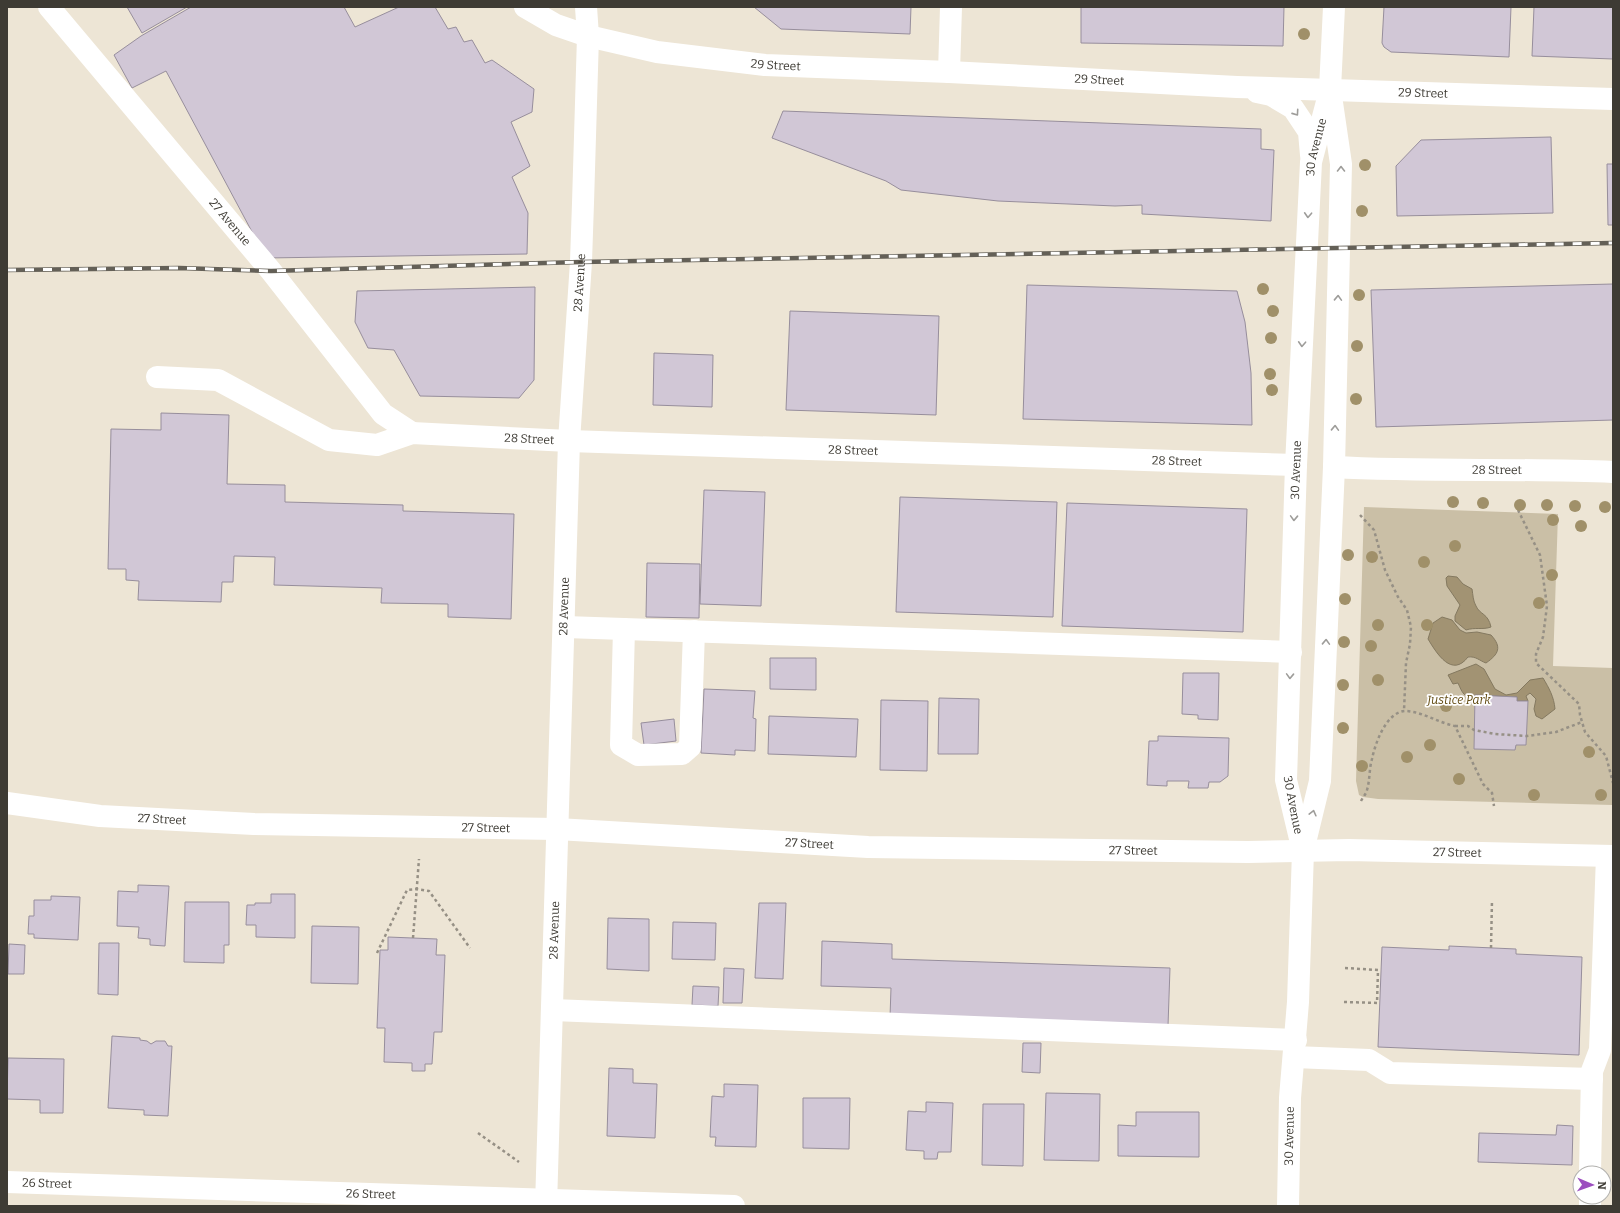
<svg xmlns="http://www.w3.org/2000/svg" width="1620" height="1213" viewBox="0 0 1620 1213" font-family="Bitter,serif">
	<rect width="100%" height="100%" fill="#ede5d5"/>
	<path fill="#cabfa6" d="M1364,507L1558,514L1553,666L1613,668V805L1378,799L1363,797L1359,795L1356,781Z"/>
	<g fill="#a29373" stroke="#847960">
		<path d="M1448,576L1457,577L1463,584L1472,589C1473,595 1473,601 1476,606C1480,615 1488,613 1491,627C1483,630 1475,627 1466,630L1455,621V616L1460,605L1447,586L1446,578Z"/>
		<path d="M1442,617L1452,620L1460,630L1466,633L1477,632L1491,635C1502,647 1499,654 1486,663C1480,661 1476,656 1468,657C1452,678 1437,654 1428,639L1433,623Z"/>
		<path d="M1476,664L1484,669L1495,689L1506,695L1517,693L1530,680L1543,678C1549,688 1554,697 1555,709L1542,719L1536,716L1534,709L1536,699L1530,693L1526,696L1528,701H1517V697L1475,695V699C1464,698 1462,692 1458,683L1453,684L1448,675Z"/>
	</g>
	<g fill="#d1c7d6" stroke="#978e9c">
		<path d="M127,7H187L142,33Z"/>
		<path d="M191,7H344L355,27L399,7H435L448,29L456,27L464,42L472,40L485,63L492,60L534,89L532,112L511,122L530,166L512,177L528,213L527,254L266,258L166,71L132,88L114,55L141,36Z"/>
		<path d="M754,7H911L910,34L781,29Z"/>
		<path d="M1081,7H1284L1283,46L1081,43Z"/>
		<path d="M1384,7H1511L1509,57L1391,52L1384,47L1382,43Z"/>
		<path d="M1534,7H1613V59L1532,56Z"/>
		<path d="M783,111L1261,129V149L1274,150L1271,221L1142,214V205L1115,206L998,201L901,190L886,181L772,138Z"/>
		<path d="M1551,137L1553,213L1397,216L1396,166L1421,140Z"/>
		<path d="M1607,164H1613V225H1608Z"/>
		<path d="M1613,284V420L1376,427L1371,290Z"/>
		<path d="M1027,285L1237,291L1245,322L1251,373L1252,425L1023,419Z"/>
		<path d="M535,287L534,380L519,398L420,396L394,350L368,348L355,322L357,291Z"/>
		<path d="M790,311L939,316L936,415L786,410Z"/>
		<path d="M654,353L713,355L712,407L653,405Z"/>
		<path d="M161,413L229,415L227,484L285,485V502L403,505V511L514,514L511,619L448,617V604L381,603L382,588L274,585L275,557L234,556L233,582H222L221,602L138,600L139,581L126,580V569H108L111,429L161,430Z"/>
		<path d="M704,490L765,492L761,606L700,604Z"/>
		<path d="M900,497L1057,502L1053,617L896,612Z"/>
		<path d="M1067,503L1247,509L1243,632L1062,626Z"/>
		<path d="M647,563L700,564L699,618L646,617Z"/>
		<path d="M770,658H816V690L770,689Z"/>
		<path d="M1183,673H1219L1218,720L1198,719V715L1182,714Z"/>
		<path d="M704,689L755,691L753,718L756,719L755,751L735,750V755L701,753Z"/>
		<path d="M1475,695L1517,697V701H1528L1526,745H1516L1515,750L1474,749Z"/>
		<path d="M939,698L979,699L978,754H938Z"/>
		<path d="M881,700L928,701L927,771L880,770Z"/>
		<path d="M769,716L858,719L856,757L768,754Z"/>
		<path d="M674,719L676,741L644,745L641,723Z"/>
		<path d="M1158,736L1229,738L1228,776L1220,782H1209L1208,788H1188L1189,781H1167V786L1147,785L1149,741H1158Z"/>
		<path d="M138,885L169,886L165,946L150,945V939L138,938L139,927L117,926L118,891L138,892Z"/>
		<path d="M271,894H295V938L256,937V925H246L247,905H255V903H271Z"/>
		<path d="M51,896L80,897L78,940L34,938V934H28L29,916H34V900H51Z"/>
		<path d="M185,902H229V945H224V963L184,962Z"/>
		<path d="M759,903H786L783,979L755,978Z"/>
		<path d="M608,918L649,919V971L607,969Z"/>
		<path d="M673,922L716,923L715,960L672,959Z"/>
		<path d="M312,926L359,927L358,984L311,983Z"/>
		<path d="M388,937L437,939L436,955H445L442,1032H434L432,1064H425V1071H412V1063L384,1062L385,1028H377L380,950H388Z"/>
		<path d="M822,941L892,944V959L1170,968L1168,1026L890,1017L891,988L821,986Z"/>
		<path d="M99,943H119L118,995L98,994Z"/>
		<path d="M9,944L25,945L24,974H8Z"/>
		<path d="M1449,946L1516,949V954L1582,957L1579,1055L1378,1047L1382,947L1449,950Z"/>
		<path d="M724,968L744,969L742,1003H723Z"/>
		<path d="M693,986L719,987L718,1006L692,1005Z"/>
		<path d="M112,1036L140,1038V1040L147,1041L151,1044L156,1041H165L168,1046H172L168,1116L144,1115V1110L108,1108Z"/>
		<path d="M1023,1043H1041L1040,1073L1022,1072Z"/>
		<path d="M8,1058L64,1059L63,1113H40V1100L7,1099Z"/>
		<path d="M609,1068L633,1069V1083L657,1084L655,1138L607,1136Z"/>
		<path d="M724,1084L758,1085L756,1147L715,1146L716,1137H710L712,1096L724,1097Z"/>
		<path d="M1046,1093L1100,1094L1099,1161L1044,1160Z"/>
		<path d="M803,1098H850L849,1149L803,1148Z"/>
		<path d="M926,1102L953,1103L951,1152H938L937,1159H924V1151L906,1150L908,1111L926,1112Z"/>
		<path d="M983,1104H1024L1023,1166L982,1165Z"/>
		<path d="M1136,1112H1199V1157L1118,1156V1125L1136,1126Z"/>
		<path d="M1557,1125L1573,1126L1572,1165L1478,1162L1479,1133L1556,1135Z"/>
	</g>
	<g fill="none" stroke-linecap="round" stroke-linejoin="round">
		<g stroke="#969085" stroke-width="2.5" stroke-dasharray="3 3" stroke-linecap="butt">
			<path d="M1518,510L1540,555L1547,606L1543,637L1536,654V663L1579,704L1580,715L1585,732L1606,756L1613,783"/>
			<path d="M1360,515L1374,530L1385,570L1398,597L1407,610L1411,627L1410,644L1406,663L1404,711"/>
			<path d="M1455,726H1468L1474,730L1495,734L1527,736L1556,732L1582,722"/>
			<path d="M1361,801C1363,797 1366,794 1367,790C1370,780 1369,769 1372,759C1375,744 1386,712 1405,711C1421,711 1439,723 1455,726L1483,784L1492,793L1494,806"/>
			<path d="M413,938L419,859"/>
			<path d="M1491,948L1492,900"/>
			<path d="M377,953L407,890L417,889L429,891L470,948"/>
			<path d="M1345,968L1378,970L1377,1003"/>
			<path d="M1344,1002L1380,1003"/>
			<path d="M478,1133L519,1162"/>
		</g>
		<g stroke="#fff" stroke-width="22">
			<path id="s1" d="M49,7L271,271L383,414L412,433"/>
			<path id="s2" d="M525,7L556,25L588,36L657,52L765,65L949,72L1237,87L1613,99"/>
			<path d="M949,72L951,7"/>
			<path d="M1257,92L1271,95L1293,108L1309,132L1311,155"/>
			<path id="s3" d="M157,377L218,380L329,440L377,445L412,433L569,441L1296,465"/>
			<path id="s4" d="M1334,467C1427,472 1520,468 1613,472"/>
			<path d="M565,627L1291,652"/>
			<path d="M624,629L621,745L638,755L682,754L690,747L694,631"/>
			<path id="s5" d="M1302,847L1286,780L1296,465L1311,162L1328,98"/>
			<path d="M553,1010L1296,1040"/>
			<path d="M1294,1057L1369,1060L1390,1073L1592,1079"/>
			<path d="M1590,1173L1592,1071L1600,1050L1607,856"/>
			<path id="s6" d="M7,1182L734,1206"/>
			<path id="s7" d="M546,1206L569,441L581,262L583,203L588,36L586,7"/>
			<path id="s8" d="M1288,1206L1290,1098L1298,1002L1303,851L1320,781L1334,467L1341,164L1330,89L1334,7"/>
			<path d="M1590,1206V1197"/>
		</g>
		<path stroke="#fff" stroke-width="22" id="s9" d="M7,803L100,816L254,824L557,829L868,847L1248,852L1349,850L1613,856"/>
		<g stroke="#646057" stroke-width="4.5">
			<path id="rail" d="M7,270L179,268L271,271L581,262L1613,243"/>
		</g>
		<use href="#rail" stroke="#fff" stroke-width="3" stroke-dasharray="9" stroke-linecap="butt"/>
	</g>
	<g fill="#a09069">
		<circle cx="1304" cy="34" r="6"/>
		<circle cx="1365" cy="165" r="6"/>
		<circle cx="1362" cy="211" r="6"/>
		<circle cx="1263" cy="289" r="6"/>
		<circle cx="1359" cy="295" r="6"/>
		<circle cx="1273" cy="311" r="6"/>
		<circle cx="1271" cy="338" r="6"/>
		<circle cx="1357" cy="346" r="6"/>
		<circle cx="1270" cy="374" r="6"/>
		<circle cx="1272" cy="390" r="6"/>
		<circle cx="1356" cy="399" r="6"/>
		<circle cx="1453" cy="502" r="6"/>
		<circle cx="1483" cy="503" r="6"/>
		<circle cx="1520" cy="505" r="6"/>
		<circle cx="1547" cy="505" r="6"/>
		<circle cx="1575" cy="506" r="6"/>
		<circle cx="1605" cy="507" r="6"/>
		<circle cx="1553" cy="520" r="6"/>
		<circle cx="1581" cy="526" r="6"/>
		<circle cx="1455" cy="546" r="6"/>
		<circle cx="1348" cy="555" r="6"/>
		<circle cx="1372" cy="557" r="6"/>
		<circle cx="1424" cy="562" r="6"/>
		<circle cx="1552" cy="575" r="6"/>
		<circle cx="1345" cy="599" r="6"/>
		<circle cx="1539" cy="603" r="6"/>
		<circle cx="1378" cy="625" r="6"/>
		<circle cx="1427" cy="625" r="6"/>
		<circle cx="1344" cy="642" r="6"/>
		<circle cx="1371" cy="646" r="6"/>
		<circle cx="1378" cy="680" r="6"/>
		<circle cx="1343" cy="685" r="6"/>
		<circle cx="1446" cy="706" r="6"/>
		<circle cx="1343" cy="728" r="6"/>
		<circle cx="1430" cy="745" r="6"/>
		<circle cx="1589" cy="752" r="6"/>
		<circle cx="1407" cy="757" r="6"/>
		<circle cx="1362" cy="766" r="6"/>
		<circle cx="1459" cy="779" r="6"/>
		<circle cx="1534" cy="795" r="6"/>
		<circle cx="1601" cy="795" r="6"/>
	</g>
	<defs><path id="oneway-chevron" d="M-2-3.5L2.5 0L-2 3.5" fill="none" stroke-width="1.6" stroke-linecap="round" stroke-linejoin="round"/></defs>
	<g stroke="#9e9d9a">
		<use href="#oneway-chevron" transform="translate(1296 113) rotate(55)"/>
		<use href="#oneway-chevron" transform="translate(1341 169) rotate(-90)"/>
		<use href="#oneway-chevron" transform="translate(1308 215) rotate(93)"/>
		<use href="#oneway-chevron" transform="translate(1338 298) rotate(-88)"/>
		<use href="#oneway-chevron" transform="translate(1302 344) rotate(93)"/>
		<use href="#oneway-chevron" transform="translate(1335 428) rotate(-88)"/>
		<use href="#oneway-chevron" transform="translate(1294 518) rotate(92)"/>
		<use href="#oneway-chevron" transform="translate(1326 642) rotate(-88)"/>
		<use href="#oneway-chevron" transform="translate(1290 676) rotate(92)"/>
		<use href="#oneway-chevron" transform="translate(1313 813) rotate(-76)"/>
	</g>
	<g text-anchor="middle" dominant-baseline="central" stroke-width="3.5" stroke-linejoin="round" paint-order="stroke">
		<g font-size="12" fill="#3e3b34" stroke="#fff">
			<text stroke="none"><textPath href="#s2" startOffset="260">29 Street</textPath></text>
			<text stroke="none"><textPath href="#s2" startOffset="584">29 Street</textPath></text>
			<text stroke="none"><textPath href="#s2" startOffset="908">29 Street</textPath></text>
			<text stroke="none"><textPath href="#s5" startOffset="703">30 Avenue</textPath></text>
			<text stroke="none"><textPath href="#s1" startOffset="281">27 Avenue</textPath></text>
			<text stroke="none"><textPath href="#s7" startOffset="924">28 Avenue</textPath></text>
			<text stroke="none"><textPath href="#s3" startOffset="390">28 Street</textPath></text>
			<text stroke="none"><textPath href="#s3" startOffset="714">28 Street</textPath></text>
			<text stroke="none"><textPath href="#s3" startOffset="1038">28 Street</textPath></text>
			<text stroke="none"><textPath href="#s5" startOffset="379">30 Avenue</textPath></text>
			<text stroke="none"><textPath href="#s4" startOffset="163">28 Street</textPath></text>
			<text stroke="none"><textPath href="#s7" startOffset="600">28 Avenue</textPath></text>
			<text transform="translate(1293 805) rotate(79)">30 Avenue</text>
			<text stroke="none"><textPath href="#s9" startOffset="156">27 Street</textPath></text>
			<text stroke="none"><textPath href="#s9" startOffset="480">27 Street</textPath></text>
			<text stroke="none"><textPath href="#s9" startOffset="804">27 Street</textPath></text>
			<text stroke="none"><textPath href="#s9" startOffset="1128">27 Street</textPath></text>
			<text stroke="none"><textPath href="#s9" startOffset="1452">27 Street</textPath></text>
			<text stroke="none"><textPath href="#s7" startOffset="276">28 Avenue</textPath></text>
			<text stroke="none"><textPath href="#s8" startOffset="70">30 Avenue</textPath></text>
			<text stroke="none"><textPath href="#s6" startOffset="40">26 Street</textPath></text>
			<text stroke="none"><textPath href="#s6" startOffset="364">26 Street</textPath></text>
		</g>
		<g font-size="12" font-style="italic" fill="#614a11" stroke="#fff">
			<text x="1459" y="700">Justice Park</text>
		</g>
	</g>
	<rect width="1620" height="1213" fill="none" stroke="#3e3b34" stroke-width="16"/>
	<g transform="translate(1592 1185) rotate(92)"><circle r="19" fill="#ffffff" stroke="#b2b1ae"/>
	<path d="M0-3L7 15L0 10L-7 15Z" fill="#9c4ebf"/>
	<text y="-6" font-size="11" font-weight="bold" text-anchor="middle" fill="#3e3b34">N</text>
	</g>
</svg>
